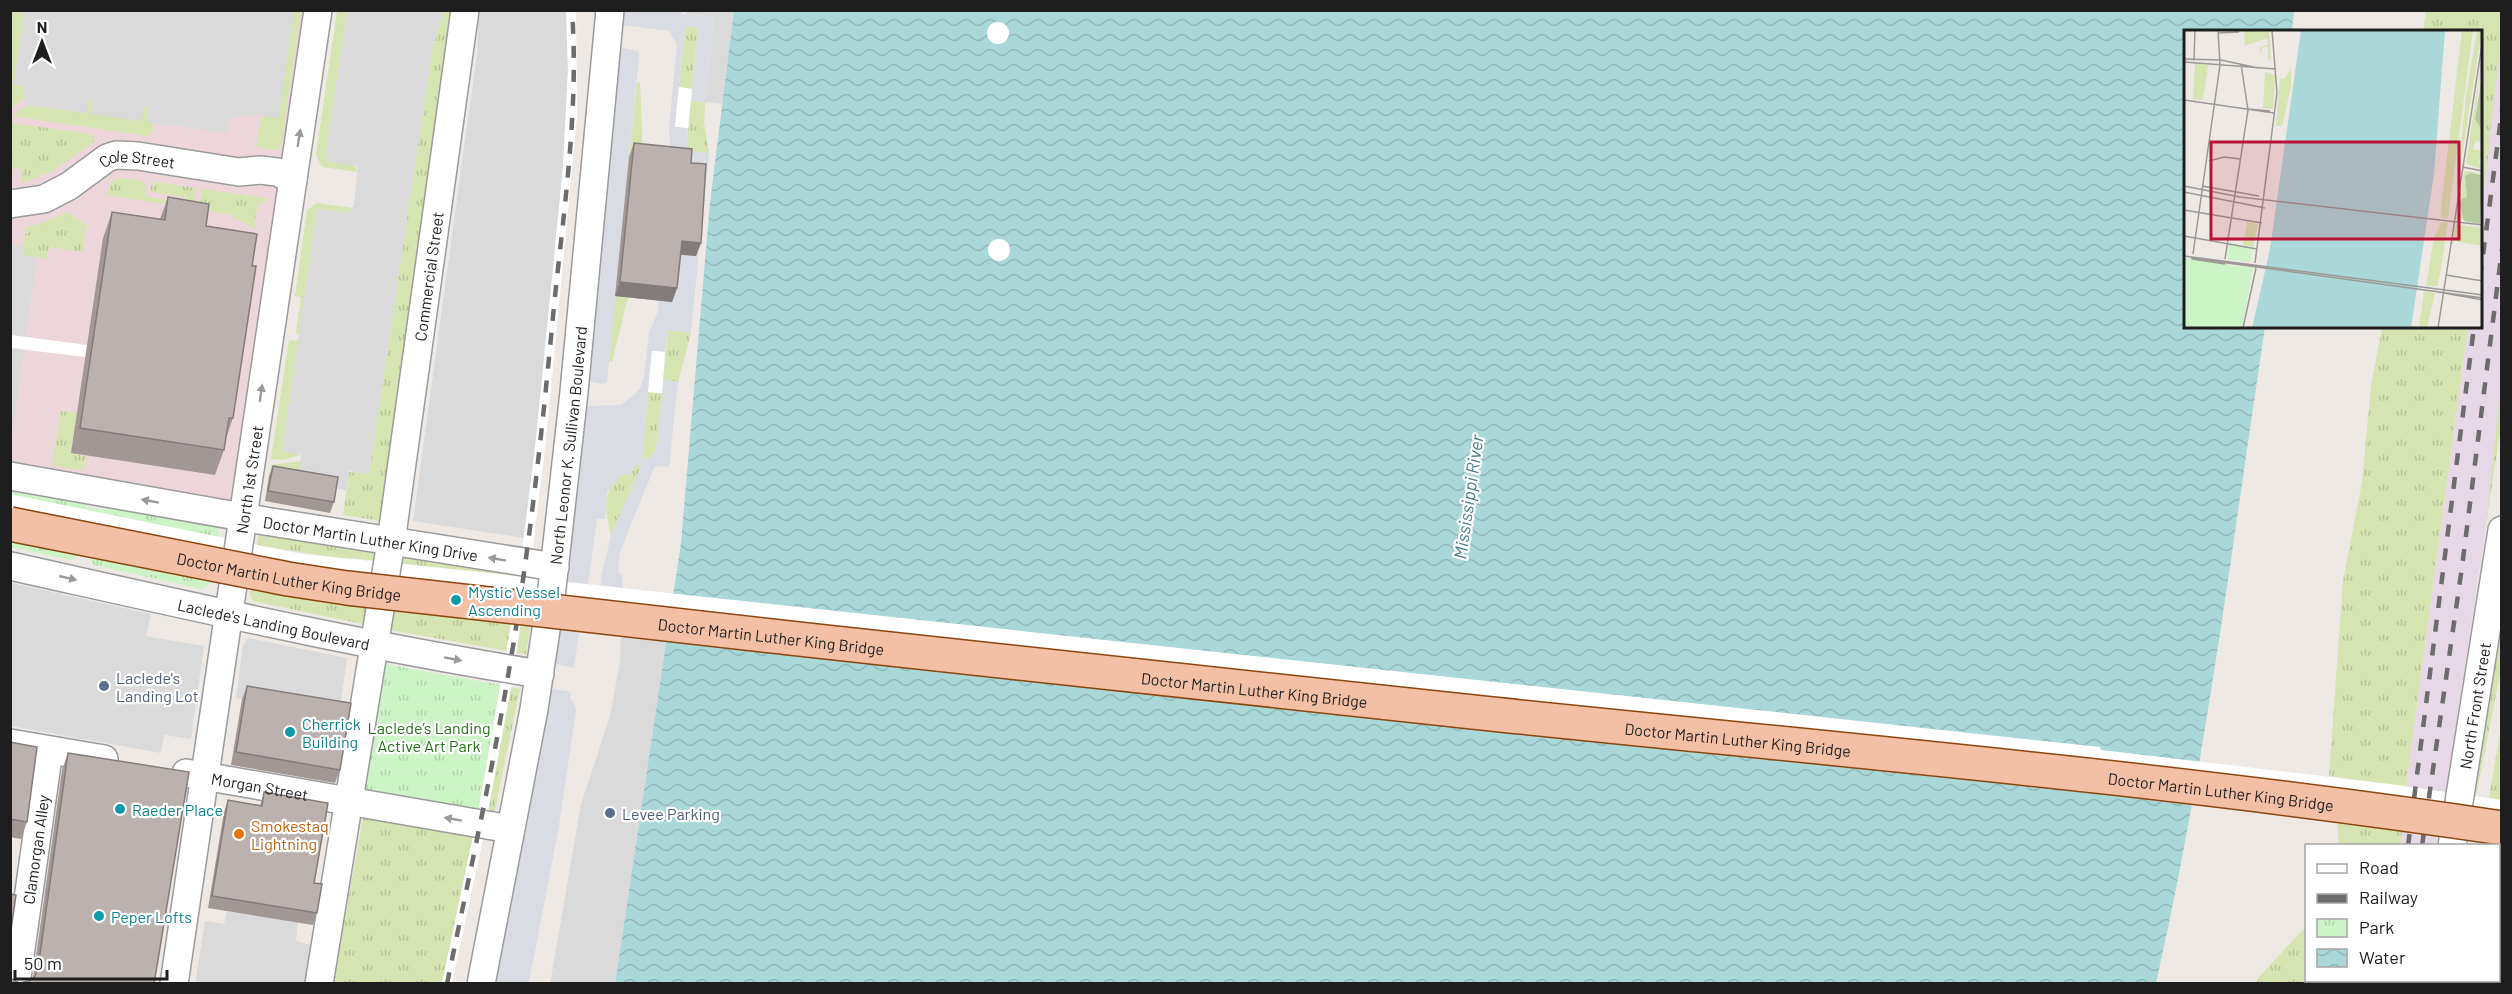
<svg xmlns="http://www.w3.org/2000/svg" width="2512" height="994" viewBox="0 0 2512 994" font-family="Barlow,sans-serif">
	<defs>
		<pattern id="grass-tufts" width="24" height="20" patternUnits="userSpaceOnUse" patternTransform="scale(1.5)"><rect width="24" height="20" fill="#d5e4b0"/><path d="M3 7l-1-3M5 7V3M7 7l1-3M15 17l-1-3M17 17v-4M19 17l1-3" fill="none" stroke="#b6c397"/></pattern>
		<pattern id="park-tufts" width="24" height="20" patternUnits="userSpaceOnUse" patternTransform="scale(1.5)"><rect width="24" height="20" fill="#cdf4c6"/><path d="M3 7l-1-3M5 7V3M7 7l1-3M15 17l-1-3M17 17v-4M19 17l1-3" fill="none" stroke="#b0d1aa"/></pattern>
		<pattern id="water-waves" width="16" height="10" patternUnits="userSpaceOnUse" patternTransform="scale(1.5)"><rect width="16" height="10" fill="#aad8d8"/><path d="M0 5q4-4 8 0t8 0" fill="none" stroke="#92b9b9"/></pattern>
	</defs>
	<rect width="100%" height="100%" fill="#eee9e5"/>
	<path fill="#edd6da" d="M10,11H307L234,497L231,499L223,501L11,465Z"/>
	<g fill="#e6d8e7">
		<path d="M2501,26L2502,384L2485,532L2446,792L2406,787L2468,327H2480L2481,219Z"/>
		<path d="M2403,826L2438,832L2436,845L2400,846Z"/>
	</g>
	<g fill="url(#grass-tufts)">
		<path d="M443,11H458L381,521L343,515L349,472L369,473L432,51Z"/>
		<path d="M2426,11H2501L2500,47L2481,219L2480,32L2423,31Z"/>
		<path d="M685,26L698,27L692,89L679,87Z"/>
		<path d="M691,101L705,102L704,123L709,153L686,151Z"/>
		<path d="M11,123L91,134L94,136L95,141L53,171L22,183V169L14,168L11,172Z"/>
		<path d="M120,178L137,180L144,192L143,201L106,195L111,182Z"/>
		<path d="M156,182L196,188L193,209L185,203L186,197L150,192L151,186Z"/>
		<path d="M202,189L267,198L266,203L261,202C256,207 253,223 257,230L228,214L199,210Z"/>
		<path d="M66,218C84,227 86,232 82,252L49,247L47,259L22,255L25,234Z"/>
		<path d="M2382,327H2468L2406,787L2329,776L2343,581L2362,482L2371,386Z"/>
		<path d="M668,330L691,333L678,382L663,380Z"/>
		<path d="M2501,384V426L2485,532Z"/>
		<path d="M648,392L662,393L656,451L649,459L642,458Z"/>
		<path d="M61,411L77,413L71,453L86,456L84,471L52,465Z"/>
		<path d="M638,463L642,465L611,536C602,499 603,484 638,463Z"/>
		<path d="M259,531L378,552V561L351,558L350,560L257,545Z"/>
		<path d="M400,556L519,575V577L398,563Z"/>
		<path d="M251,585L371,604L367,625L253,601L250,595Z"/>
		<path d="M389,606L512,619L507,651L385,629Z"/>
		<path d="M521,620L531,621L526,655L517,653Z"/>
		<path d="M2501,622V670L2476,796H2473Z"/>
		<path d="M511,687L520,689L494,815H487Z"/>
		<path d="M2501,727V800L2489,798Z"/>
		<path d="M2337,817L2403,826L2400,845H2339Z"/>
		<path d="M363,818L473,836L442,983L333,984Z"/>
		<path d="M2482,838L2501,841V983L2460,984L2461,981L2498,980V846L2482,845Z"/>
		<path d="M2306,926V980L2378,981L2377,983H2257L2258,978Z"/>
	</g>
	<g fill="url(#park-tufts)">
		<path d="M10,488L82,501L86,507L105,510L112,506L216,525L219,533L215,580L202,589L94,565L90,557L79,555L70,560L11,547Z"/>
		<path d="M379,663L501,685L478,813L363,794Z"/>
	</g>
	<g fill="#d5e4b0">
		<path d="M11,11H24L14,84L25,88L23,99L11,108Z"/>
		<path d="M294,11H301L282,140L278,150H268L256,146L260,120L264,116L278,117Z"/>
		<path d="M337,11H347L325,160L355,165L358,172L322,167L316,155Z"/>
		<path d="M637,82H640L643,158L629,157Z"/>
		<path d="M92,98L91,113L141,121L143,107L147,106V121L154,123L153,131L148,136L12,116L28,105L86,113L88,100Z"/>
		<path d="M137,180L142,181L146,186L145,196L179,202L178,206L143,201L144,191Z"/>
		<path d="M317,203L353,208L349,213L317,209L299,334H296L301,297L295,296L307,210Z"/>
		<path d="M67,212L87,225L85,235L81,227L66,218L25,234L26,227L43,223Z"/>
		<path d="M615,296L628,297L612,362L609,361Z"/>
		<path d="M289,340L298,341L282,450L301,455L283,460L271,459Z"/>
		<path d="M301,461L298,482L269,477L271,465Z"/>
	</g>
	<g fill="#dadada">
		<path d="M24,11H294L278,118L259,115L230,118L226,133L147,122V106L143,107L142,121L91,114L92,98L88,100L87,113L28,105L23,99L25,87L14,84Z"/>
		<path d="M347,11H443L432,51L369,474L349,471L346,490L298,482L301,455L282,451L317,209L348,213L354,205L358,167L325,160Z"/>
		<path d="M477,11H566L568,70L563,167L536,439L524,538L413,521L478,46Z"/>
		<path d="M688,11H734L723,104L705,102L714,17L686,14Z"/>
		<path d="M10,245L23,247L22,255L37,257L11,443Z"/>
		<path d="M11,583L151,614L146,636L204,646L191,739L164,735L161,753L11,726Z"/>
		<path d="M621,631L667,637L615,983L550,984L581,804L610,716L620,662Z"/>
		<path d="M248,638L347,658L339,715L236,698L243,646Z"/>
		<path d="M227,911L298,922L296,941L311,945L305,983L195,984L205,921L224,924Z"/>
	</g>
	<g fill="#dadce4">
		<path d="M622,10L680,11L682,14L714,17L705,102L691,101L698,28L685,26L675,126L688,128L686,151L709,153L703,216H700L671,161L669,128L677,45L669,31L622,25Z"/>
		<path d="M623,48L638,51L639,55L607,383L602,384L587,381L619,49Z"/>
		<path d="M699,251L691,333L668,330L665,352L652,351L642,458L649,459L656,451L663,380L678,382L669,467L655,466L629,529L620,553L618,571L622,576L623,588L601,585L602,573L611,536L641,466L638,464L628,476L623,473L607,492L605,519H597L588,584L565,582L584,406L621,405L634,395L640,388L644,377L649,333L658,311L659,300L672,301L677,254Z"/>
		<path d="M557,624L580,627L574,668L555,664L553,660Z"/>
		<path d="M554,689L571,692L570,698L575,705L576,711L558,831L529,983L491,984L549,692Z"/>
	</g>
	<path fill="url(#water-waves)" d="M734,11H2294L2292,31L2185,32V327H2265C2232,546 2205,767 2156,983L615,984L681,543L710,202Z"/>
	<g fill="#fff">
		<path d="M566,11H576L577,116L546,440L529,578L2100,747L2101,750L2390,784L2501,800V841L2403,826L521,621L511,687L483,839L452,983H442L478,813L512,619L11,534L10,494L302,554L519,576L536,439L563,167L568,70Z"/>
		<circle cx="998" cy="33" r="11"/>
		<path d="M679,87L692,89L688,128L675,127Z"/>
		<circle cx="999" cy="250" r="11"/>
		<path d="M11,335L87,345L85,357L11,348Z"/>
		<path d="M652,351L665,352L662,393L648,392Z"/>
	</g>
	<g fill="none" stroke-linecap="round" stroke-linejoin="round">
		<g stroke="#9b9b9b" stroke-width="30">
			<g id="minor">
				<path id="s1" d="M10,204L44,199L69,186L107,158L116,155L138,156L239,172L260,170L277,172L293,180"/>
				<path id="s2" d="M10,476L265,521L555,567"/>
				<path id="s3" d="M10,566C186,605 362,646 540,674"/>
				<path d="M10,743L104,759"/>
				<path id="s4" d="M186,773L510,829"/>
				<path id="s5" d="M2452,846L2502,530"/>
				<path id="s6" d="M16,984L49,750"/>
				<path id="s7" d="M174,984L318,10"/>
				<path id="s8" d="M319,984L391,542L465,10"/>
				<path id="s9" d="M481,984L534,709L551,597L574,392L610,10"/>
				<path d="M2431,984V980"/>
			</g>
		</g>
		<use href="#minor" stroke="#fff" stroke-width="27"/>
		<g stroke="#6c6c6c" stroke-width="4.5" stroke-dasharray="12 12" stroke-linecap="butt">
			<path d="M2480,278L2502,110"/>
			<path d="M2408,846L2474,327"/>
			<path d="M2422,846L2462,567L2502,249"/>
			<path d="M447,984C467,885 489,787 506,688C528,562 542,434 554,306C564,208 579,109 572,10"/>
			<path d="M2387,984V980"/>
			<path d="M2401,984L2402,980"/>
		</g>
		<g stroke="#8b450e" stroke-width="36" stroke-linecap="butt">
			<g id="major-bridge">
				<path id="s10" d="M10,524L288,579L347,588C722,630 1098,674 1473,712C1816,748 2160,777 2502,828"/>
			</g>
		</g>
		<use href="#major-bridge" stroke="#f3c0a5" stroke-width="33"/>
	</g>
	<g fill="#a19896">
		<path d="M634,143L701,243L696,256L681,255L677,288L672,302L615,296L629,157Z"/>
		<path d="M168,197L206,226L252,266L233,418L226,438L224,450L215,475L71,453L103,238L112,212L160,219Z"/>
		<path d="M273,466L334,502L330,513L265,501L269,476Z"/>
		<path d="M247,686L340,770L335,783L231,765L242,699Z"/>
		<path d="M10,742L27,822L21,839L10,837Z"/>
		<path d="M68,753L154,984H10V977L12,979L19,983L29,981L33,978L62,770Z"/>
		<path d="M264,792L314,883L317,913L313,925L208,908L224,812L228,800L260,806Z"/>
	</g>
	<g fill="#837c7a">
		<path d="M682,241L701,243L696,256L677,254Z"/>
		<path d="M620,282L677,288L672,302L615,296Z"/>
	</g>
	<g fill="#bbb1ae" stroke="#837c7a" stroke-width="1.5">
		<path d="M634,143L692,149L691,163L706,164L701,243L682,241L677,288L620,282Z"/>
		<path d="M168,197L209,204L206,226L257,234L252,266H256L233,418H229L224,450L80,428L112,212L165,220Z"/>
		<path d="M273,466L338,477L334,502L268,491Z"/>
		<path d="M247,686L351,703L340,770L236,752Z"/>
		<path d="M10,742L37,747L27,822L10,819Z"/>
		<path d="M68,753L189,772L154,984H22L10,982V977L12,979L19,983L29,981L35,976L38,969Z"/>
		<path d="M264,792L328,803L314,883L322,884L317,913L212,896L228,800L262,806Z"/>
		<path d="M10,894L16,895L10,937Z"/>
	</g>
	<defs><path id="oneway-solid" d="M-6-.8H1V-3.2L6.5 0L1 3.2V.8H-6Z" transform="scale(1.5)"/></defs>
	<g fill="#9a9a9a">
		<use href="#oneway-solid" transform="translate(299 138) rotate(-81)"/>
		<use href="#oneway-solid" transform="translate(261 393) rotate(-82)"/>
		<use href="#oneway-solid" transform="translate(150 501) rotate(-170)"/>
		<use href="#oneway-solid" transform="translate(497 559) rotate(-170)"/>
		<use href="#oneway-solid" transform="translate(68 578) rotate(13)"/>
		<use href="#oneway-solid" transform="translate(453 659) rotate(10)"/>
		<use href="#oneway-solid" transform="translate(453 819) rotate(-170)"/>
	</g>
	<g fill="#0f9aa8" stroke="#fff" stroke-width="2">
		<circle cx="456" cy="600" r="6"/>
		<circle cx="290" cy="732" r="6"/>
		<circle cx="120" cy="809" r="6"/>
		<circle cx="99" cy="916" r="6"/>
	</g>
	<g fill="#5c6f8a" stroke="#fff" stroke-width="2">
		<circle cx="104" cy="686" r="6"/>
		<circle cx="610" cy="813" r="6"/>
	</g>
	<circle fill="#e8710a" stroke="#fff" stroke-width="2" cx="239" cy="834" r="6"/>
	<g text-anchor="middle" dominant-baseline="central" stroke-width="4.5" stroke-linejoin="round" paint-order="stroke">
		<g font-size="16" fill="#1e1e1e" stroke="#fff">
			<text stroke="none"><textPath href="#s1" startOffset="140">Cole Street</textPath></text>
			<text stroke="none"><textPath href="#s8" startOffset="716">Commercial Street</textPath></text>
			<text stroke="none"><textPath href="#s9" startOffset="546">North Leonor K. Sullivan Boulevard</textPath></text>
			<text stroke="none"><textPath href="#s7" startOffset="510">North 1st Street</textPath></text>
			<text stroke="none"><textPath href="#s2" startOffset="366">Doctor Martin Luther King Drive</textPath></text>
			<text stroke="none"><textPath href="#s10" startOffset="284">Doctor Martin Luther King Bridge</textPath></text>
			<text stroke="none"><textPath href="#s3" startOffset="270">Laclede's Landing Boulevard</textPath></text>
			<text stroke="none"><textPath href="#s10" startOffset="770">Doctor Martin Luther King Bridge</textPath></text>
			<text stroke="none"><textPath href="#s10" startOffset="1256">Doctor Martin Luther King Bridge</textPath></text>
			<text stroke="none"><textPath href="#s5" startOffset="142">North Front Street</textPath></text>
			<text stroke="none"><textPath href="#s10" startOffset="1742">Doctor Martin Luther King Bridge</textPath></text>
			<text stroke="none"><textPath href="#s4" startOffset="75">Morgan Street</textPath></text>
			<text stroke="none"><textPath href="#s10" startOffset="2228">Doctor Martin Luther King Bridge</textPath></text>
			<text stroke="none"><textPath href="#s6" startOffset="136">Clamorgan Alley</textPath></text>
		</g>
		<g font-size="16" fill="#0d838f" stroke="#fff" text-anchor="start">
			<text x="468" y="591">Mystic Vessel<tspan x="468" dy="18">Ascending</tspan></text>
			<text x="302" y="723">Cherrick<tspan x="302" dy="18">Building</tspan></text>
			<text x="132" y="809">Raeder Place</text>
			<text x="111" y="916">Peper Lofts</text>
		</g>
		<g font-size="16" fill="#4e5e75" stroke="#fff" text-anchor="start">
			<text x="116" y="677">Laclede's<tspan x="116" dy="18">Landing Lot</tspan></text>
			<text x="622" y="813">Levee Parking</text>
		</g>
		<g font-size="16" fill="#237316" stroke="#fff">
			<text x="429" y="727">Laclede’s Landing<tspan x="429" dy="18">Active Art Park</tspan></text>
		</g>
		<g font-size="16" fill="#c56008" stroke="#fff" text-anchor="start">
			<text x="251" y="825">Smokestaq<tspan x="251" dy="18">Lightning</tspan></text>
		</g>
		<g font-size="18" font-style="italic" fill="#497c8f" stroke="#fff">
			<text transform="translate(1468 497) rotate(-82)">Mississippi River</text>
		</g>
	</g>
	<g transform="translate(2184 30)">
		<rect width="298" height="298" fill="#eee9e5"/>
		<path d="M85,0L87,29L84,30V17H78L77,27L76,17L84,15L83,8L61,16L60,1ZM278,0H289L264,189L257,188L258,169ZM293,0H298L272,164L282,66ZM298,27L291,89L298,100V112L292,111L289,119L298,121L295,132L298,139L282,134ZM11,33L34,37L24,36L19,70L9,69ZM107,39V57L98,96H92L96,48L100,49ZM81,42L91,45L89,79L79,78ZM285,141L298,145L281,146L283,167L278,168L281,189L272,190L280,142ZM63,192L74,194L69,217L59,215ZM257,192L264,193L256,244L253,256H242L250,208ZM272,194L298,198V216L270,211L267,217ZM240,261L251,263L243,298H235Z" fill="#d5e4b0"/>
		<path d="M298,47V100L291,89ZM286,143L298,145L296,194L280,191L276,175L278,168L283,167L281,146Z" fill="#b5ca9e"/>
		<path d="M45,215L69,219L66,232L43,229ZM0,228L69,238L58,298H0Z" fill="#cdf4c6"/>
		<path d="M117,0H261L250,144L227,298H68L86,219Z" fill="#aad8d8"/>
		<path fill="none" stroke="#9b9895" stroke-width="1.5" d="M34,3L55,2M0,29L37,30L74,38M10,31L11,0M0,32L92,39M0,70L90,83M64,79L86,81M25,131L40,127L56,129M278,137L299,141M0,156L56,167L299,195M18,156L75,166M0,162L81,178M0,180L78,193M0,206L73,219M9,224L36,35L34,0M0,226L299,265M7,228L299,268M8,229L41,234M41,229L64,80L57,34M71,233L93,63L88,0M262,245L299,251M249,261L299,270M59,298L72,238M254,298L299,8"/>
		<path fill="#ba1339" fill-opacity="0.15" stroke="#ba1339" stroke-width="3" d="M27,112H275V209H27Z"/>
		<rect width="298" height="298" fill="none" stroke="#1e1e1e" stroke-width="3"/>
	</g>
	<rect width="2512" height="994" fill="none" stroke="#1e1e1e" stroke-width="24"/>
	<rect x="2305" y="844" width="195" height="138" fill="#ffffff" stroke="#a5a5a5" stroke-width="1.5"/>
	<rect x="2317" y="864" width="30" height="9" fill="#ffffff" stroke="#a5a5a5" stroke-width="1.5"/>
	<text x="2359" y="874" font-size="18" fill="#1e1e1e">Road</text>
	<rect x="2317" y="894" width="30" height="9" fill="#6c6c6c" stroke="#a5a5a5" stroke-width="1.5"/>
	<text x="2359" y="904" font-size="18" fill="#1e1e1e">Railway</text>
	<rect x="2317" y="919" width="30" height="18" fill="url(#park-tufts)" stroke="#a5a5a5" stroke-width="1.5"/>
	<text x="2359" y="934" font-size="18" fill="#1e1e1e">Park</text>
	<rect x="2317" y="949" width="30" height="18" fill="url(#water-waves)" stroke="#a5a5a5" stroke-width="1.5"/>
	<text x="2359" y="964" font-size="18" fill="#1e1e1e">Water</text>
	<g transform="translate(42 42)" stroke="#ffffff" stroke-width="4.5" paint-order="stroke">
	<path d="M0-4.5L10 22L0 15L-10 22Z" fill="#1e1e1e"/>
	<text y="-9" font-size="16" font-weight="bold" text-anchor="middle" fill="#1e1e1e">N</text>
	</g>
	<path d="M15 970v9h152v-9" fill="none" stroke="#1e1e1e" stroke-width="3"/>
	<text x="24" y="970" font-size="18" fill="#1e1e1e" stroke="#ffffff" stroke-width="4.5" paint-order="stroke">50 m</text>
</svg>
